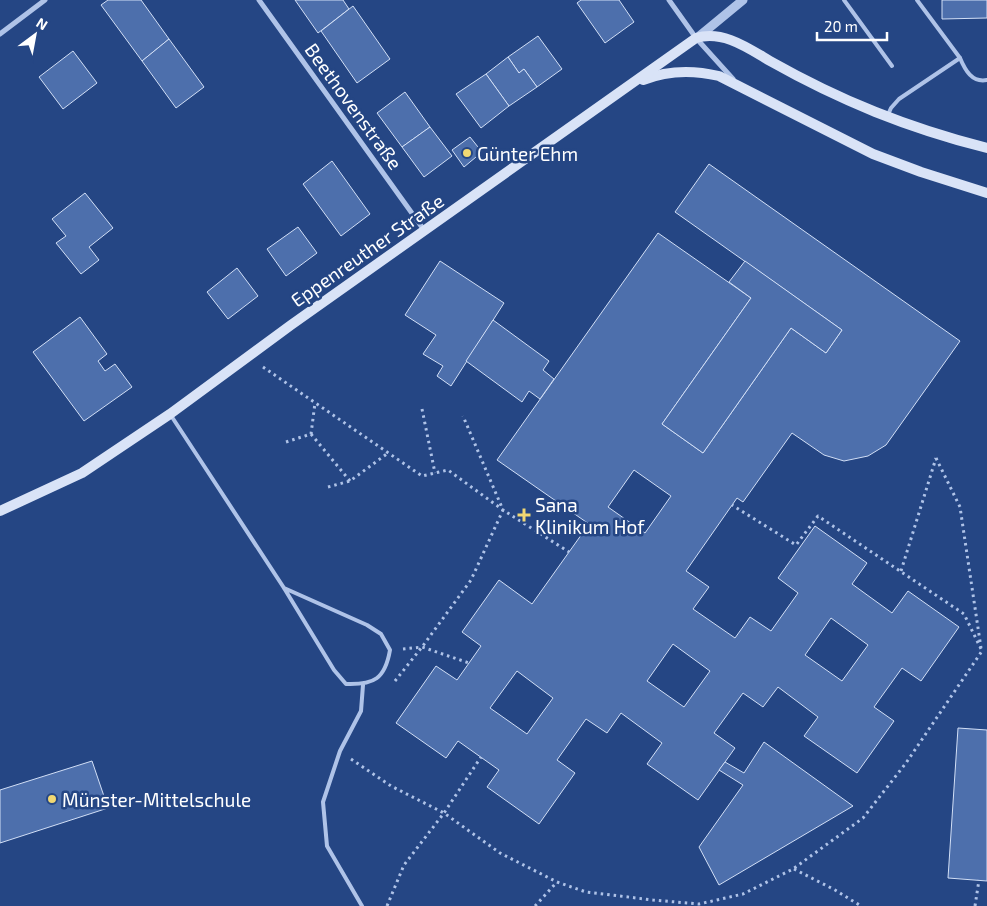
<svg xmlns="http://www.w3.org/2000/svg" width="987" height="906" viewBox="0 0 987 906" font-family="'Exo 2',sans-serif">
	<rect width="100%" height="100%" fill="#254684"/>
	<g fill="#4d6fac" stroke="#d2dff6" fill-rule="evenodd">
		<path d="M108,0H141L169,39L142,61L101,5Z"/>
		<path d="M295,0H343L349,9L318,33Z"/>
		<path d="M581,0H619L634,22L605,43L577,3Z"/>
		<path d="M942,0H987V18L942,19Z"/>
		<path d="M353,6L390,59L357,83L321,31Z"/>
		<path d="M538,36L562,69L537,87L524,69L519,73L508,57Z"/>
		<path d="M169,39L204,87L176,108L142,61Z"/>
		<path d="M73,51L97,83L63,109L39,77Z"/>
		<path d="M508,57L519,73L524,69L537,87L509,106L486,74Z"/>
		<path d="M486,74L509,106L481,128L456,94Z"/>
		<path d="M405,92L430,127L402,147L377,113Z"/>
		<path d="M430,127L452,156L424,177L402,147Z"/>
		<path d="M470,137L482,152L464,167L452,150Z"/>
		<path d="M332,161L370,214L341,236L303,184Z"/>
		<path d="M709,164L960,341L886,445L868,456L844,461L824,455L792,433L743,502L737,498L686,571L709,587L693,609L735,638L750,617L771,631L798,593L778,578L815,526L867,563L852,584L892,613L908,591L959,627L921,681L902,668L874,707L894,721L857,773L804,736L818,717L778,687L763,707L743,693L714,733L735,748L698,800L647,764L662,743L621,713L607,733L586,719L557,760L575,773L539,824L487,787L499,770L458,741L446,758L396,723L436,666L457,680L481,646L462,632L499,580L532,604L589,524L497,460L658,233L751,298L662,424L703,453L791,328L826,353L842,330L675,212ZM634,470L671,496L645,533L608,507ZM831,618L868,645L842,681L805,655ZM673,644L710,671L684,707L647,681ZM517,671L553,698L527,734L490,708Z"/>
		<path d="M85,193L113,228L89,247L99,260L81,274L56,243L66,236L52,219Z"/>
		<path d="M298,227L317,253L286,276L267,249Z"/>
		<path d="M440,261L504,303L451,386L437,376L443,366L423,354L436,335L405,315Z"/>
		<path d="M745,261L842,330L826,353L791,328L703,453L662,424L751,298L729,282Z"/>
		<path d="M237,268L258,296L228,319L207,292Z"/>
		<path d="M80,317L107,354L98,361L105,371L115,364L132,387L84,421L33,352Z"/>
		<path d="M493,320L549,361L543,370L554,379L540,399L529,391L522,402L466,361Z"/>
		<path d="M958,728L987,730V881L948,878Z"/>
		<path d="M764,742L853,806L719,885L699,847L743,785L719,770L725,762L744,773Z"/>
		<path d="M92,761L108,808L0,843V790Z"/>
	</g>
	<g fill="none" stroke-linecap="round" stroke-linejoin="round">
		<g stroke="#afc3e8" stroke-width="3" stroke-dasharray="2.5 4" stroke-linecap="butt">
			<path d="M263,367L422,476L448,470L503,510L569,552"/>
			<path d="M422,409L435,473"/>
			<path d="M311,434L350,481"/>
			<path d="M286,442L311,434L315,403"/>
			<path d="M936,458L960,507L981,648"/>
			<path d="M328,487L350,481L388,453"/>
			<path d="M901,571L936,458"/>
			<path d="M403,649L422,647L469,663"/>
			<path d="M395,681L422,647L471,580L503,510L463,416"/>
			<path d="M351,759L391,786L444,813L500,853L557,882L586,892L653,900L699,904L743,894L793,869L863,818L906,763L982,651L964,614L818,516L796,545L732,505"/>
			<path d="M794,869L835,890L861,906"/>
			<path d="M387,906L404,865L444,813L481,757"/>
			<path d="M535,906L557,882"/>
			<path d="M975,906L979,880"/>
		</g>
		<g stroke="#afc3e8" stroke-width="4">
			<path d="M844,0L892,66"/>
			<path d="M960,58C965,70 972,83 987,80"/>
			<path d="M887,117L891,108L899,99L960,58L917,0"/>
			<path d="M170,414L284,588L334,670L346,684C374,685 385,679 390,650L381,634L367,625L284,588"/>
			<path d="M362,906L327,846L323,802L340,751L361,711L363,685"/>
		</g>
		<g stroke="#afc3e8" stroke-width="5">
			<path d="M259,0L424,230"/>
			<path d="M669,0L696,38L733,79"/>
			<path d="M0,34L45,0"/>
		</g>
		<path stroke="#afc3e8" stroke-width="9" d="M697,38L743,0"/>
		<g stroke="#d9e3f7" stroke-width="10">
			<path d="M643,80C668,70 694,70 719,76L873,154L921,172L987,193"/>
			<path d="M0,511L82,473L170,414L291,325L696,38C723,30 748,48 770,61C841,101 908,128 987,148"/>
		</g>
	</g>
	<g fill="#f1d873" stroke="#254684" stroke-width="2">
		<circle cx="467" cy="153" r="5"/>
		<path d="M521.5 507.5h5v5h5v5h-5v5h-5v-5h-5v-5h5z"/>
		<circle cx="52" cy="799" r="5"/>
	</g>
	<g text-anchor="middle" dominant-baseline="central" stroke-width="5" stroke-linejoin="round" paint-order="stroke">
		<g font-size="19" fill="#fff" stroke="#254684">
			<text transform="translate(354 106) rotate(54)">Beethovenstraße</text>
			<text transform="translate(367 250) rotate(-35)">Eppenreuther Straße</text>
		</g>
		<g font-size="19" fill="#fff" stroke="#254684" text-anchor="start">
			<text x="477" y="153">Günter Ehm</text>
			<text x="535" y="504">Sana<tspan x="535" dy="22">Klinikum Hof</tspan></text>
			<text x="62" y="799">Münster-Mittelschule</text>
		</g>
	</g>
	<g transform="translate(35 35) rotate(32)" stroke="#254684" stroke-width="4" paint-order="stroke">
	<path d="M0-4L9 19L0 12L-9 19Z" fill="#ffffff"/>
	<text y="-8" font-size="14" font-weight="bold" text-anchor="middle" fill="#ffffff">N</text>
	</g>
	<path d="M817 32v8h70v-8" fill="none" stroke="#ffffff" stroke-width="2.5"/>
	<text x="824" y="32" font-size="15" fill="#ffffff" stroke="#254684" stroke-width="4" paint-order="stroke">20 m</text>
</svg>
